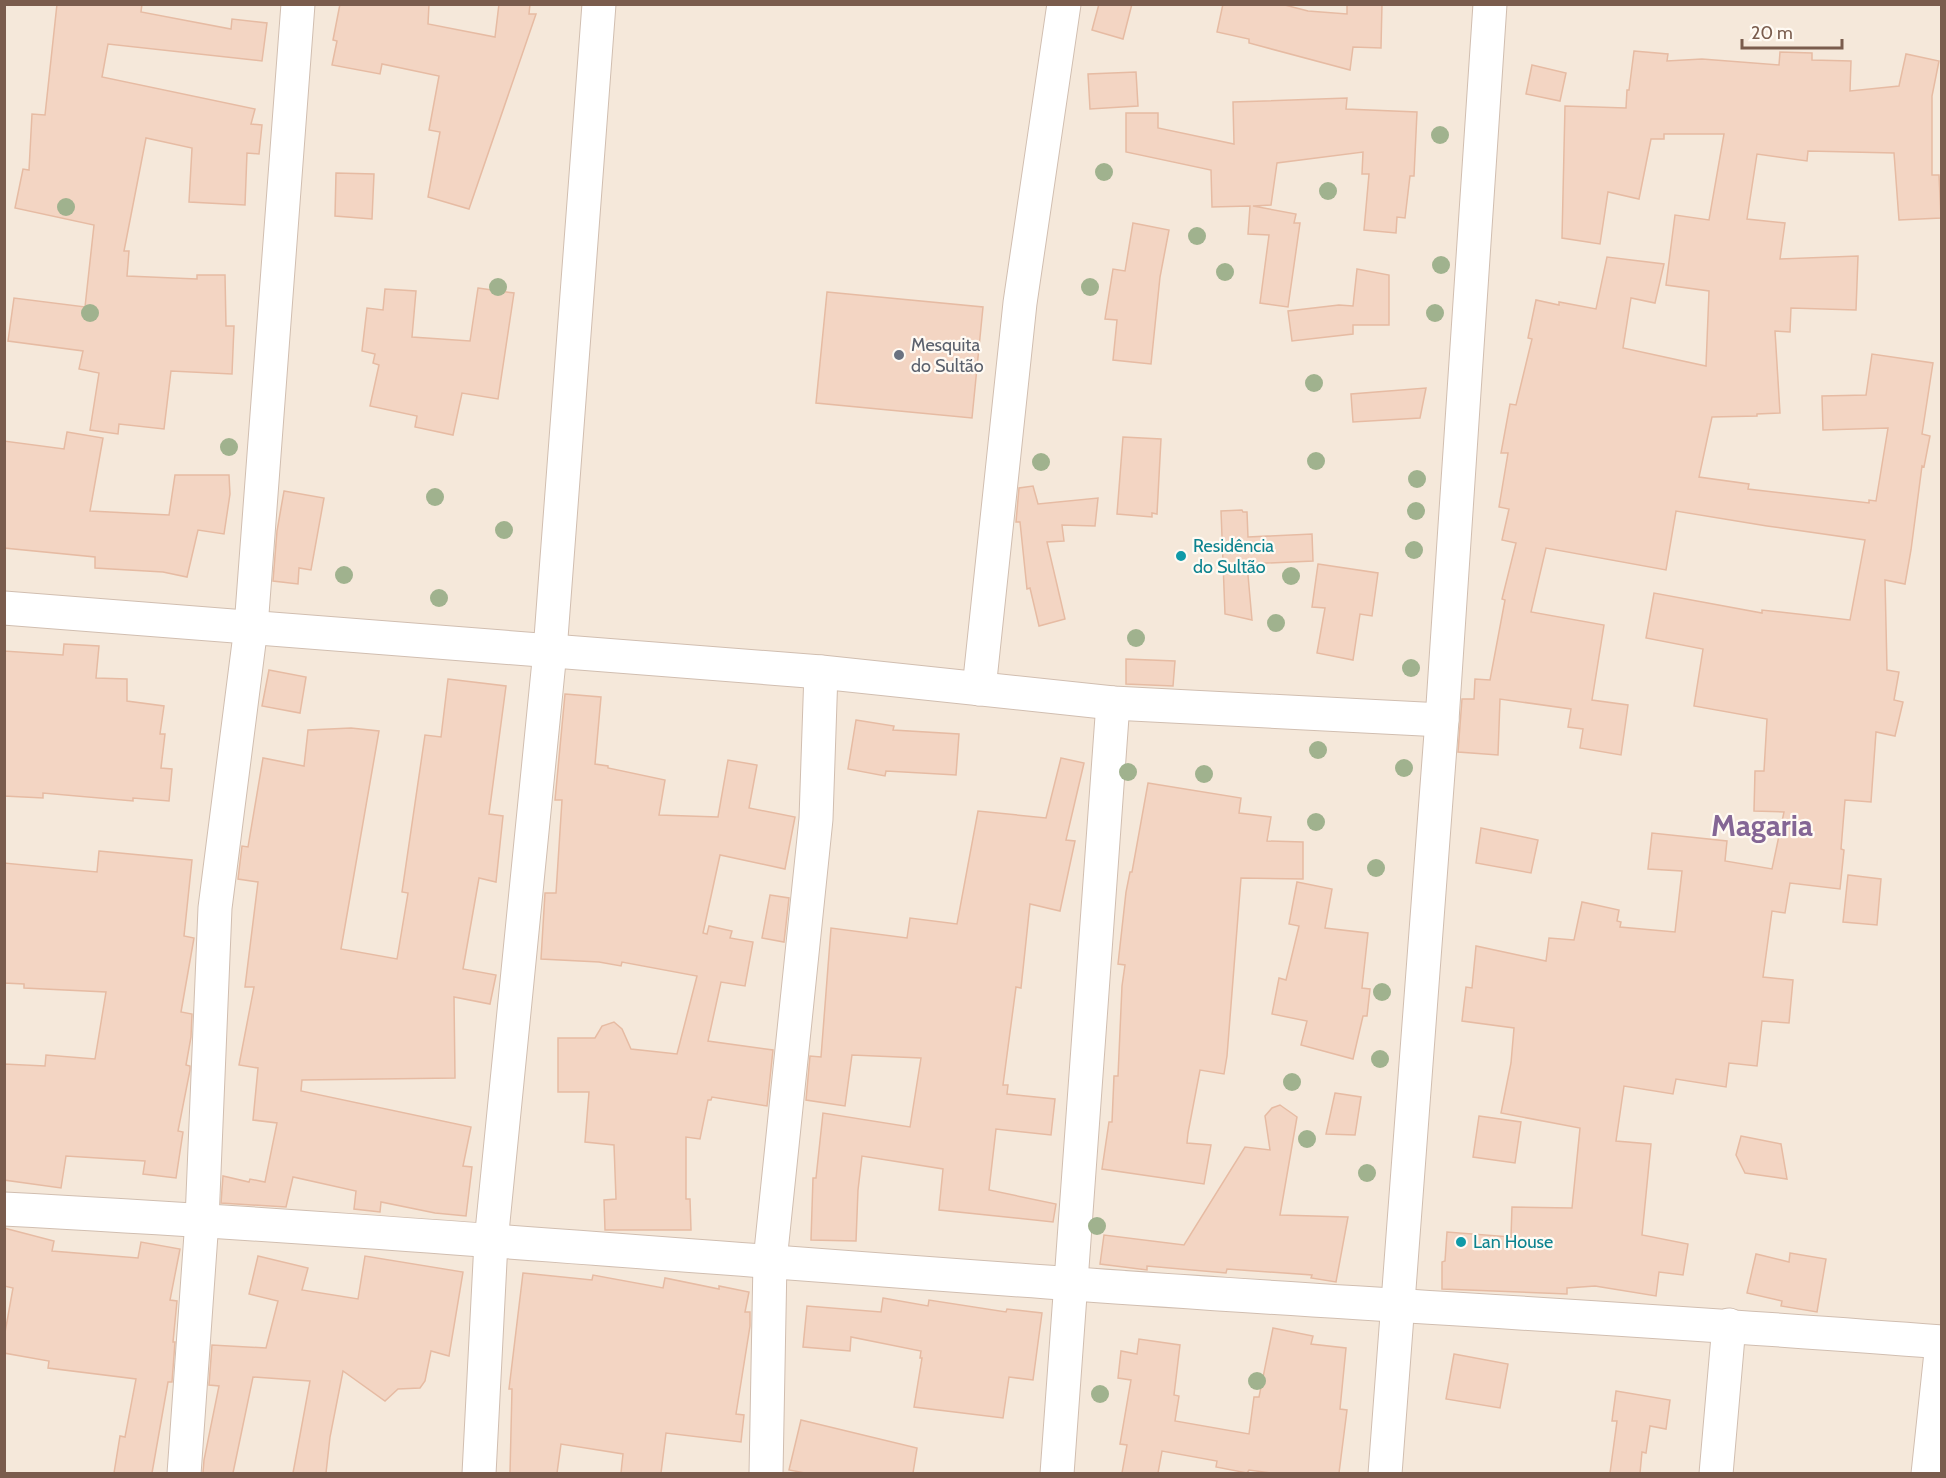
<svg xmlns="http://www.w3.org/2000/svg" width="1946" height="1478" viewBox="0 0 1946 1478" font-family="Cabin,sans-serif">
	<rect width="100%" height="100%" fill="#fdf6ec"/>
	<rect fill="#f5e8da" x="5" y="5" width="1936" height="1468"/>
	<g fill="#f3d5c3" stroke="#e6bba3" stroke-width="1.5">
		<path d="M57,4H142L141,12L231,29L232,19L267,23L262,61L108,44L102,77L255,109L251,124L262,125L259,154L247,153L245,205L189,202L192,148L146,138L124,251H129L127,276L197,279V275H225L226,326H234L232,374L171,371L164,429L119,424L118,434L90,430L99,373L79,369L83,351L8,341L14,298L85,307L94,225L15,208L23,169L29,170L32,114L45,115Z"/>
		<path d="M340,4H429L428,24L495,37L499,4H530L529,14H536L469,209L428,197L440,132L429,130L439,76L382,64L380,74L332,65L337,41L333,40Z"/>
		<path d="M1099,4H1132L1123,39L1092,30Z"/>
		<path d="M1223,4H1281L1308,11L1347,14V4H1382L1381,48L1353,47L1350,70L1249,43V39L1217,32Z"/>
		<path d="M1634,51L1668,54L1667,61L1702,59L1779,65L1780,52L1812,53V60L1851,61L1850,91L1899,86L1906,54L1939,61L1932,96V175H1939L1941,218L1899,220L1894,153L1808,151L1807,161L1757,154L1747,219L1785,223L1780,259L1858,256L1856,310L1791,308L1790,332L1775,331L1780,413L1757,414V416L1712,417L1699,477L1749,484L1748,489L1869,503V500L1876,501L1888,428L1823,430L1822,396L1866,395L1872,354L1933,363L1922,434L1930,436L1924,467L1922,466L1911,550L1905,584L1885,580L1887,670L1899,672L1894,700L1903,702L1895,736L1876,732L1871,802L1845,800L1841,849L1844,850L1840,889L1790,883L1785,913L1772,911L1763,977L1793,980L1789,1023L1762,1021L1757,1066L1729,1063L1726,1087L1676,1079L1673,1094L1624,1086L1616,1141L1651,1144L1642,1235L1688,1244L1683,1275L1659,1272L1656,1296L1595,1286L1567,1288V1294L1442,1289V1262L1445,1261L1447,1232L1511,1237L1512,1207L1572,1208L1580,1128L1501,1113L1511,1063L1514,1028L1462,1021L1466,987L1472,988L1476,946L1546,961L1549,938L1574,940L1582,902L1619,910L1617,921L1621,922L1620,927L1675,932L1682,871L1648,869L1652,833L1727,841L1725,861L1772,869L1784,812L1754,811L1755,771H1764L1767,719L1694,706L1703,649L1646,638L1654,593L1762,613V610L1850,620L1865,540L1767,526L1676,511L1666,570L1546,548L1531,612L1604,625L1592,700L1628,705L1621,755L1580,748L1583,729L1568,727L1571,709L1500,699L1498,755L1458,752L1462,699H1474L1475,679L1490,680L1505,600L1502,599L1516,543L1502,540L1509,509L1499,507L1508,453H1501L1510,404L1516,405L1532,339L1528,338L1536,300L1559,305V302L1596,309L1607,257L1664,264L1655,303L1631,298L1623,348L1706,366L1709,291L1666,285L1675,215L1709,220L1724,134H1664V139H1651L1639,199L1608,192L1600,244L1562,238L1565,106L1626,108L1627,90H1629Z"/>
		<path d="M1532,65L1566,73L1560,101L1526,94Z"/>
		<path d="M1136,72L1138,106L1090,109L1088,74Z"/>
		<path d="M1347,98L1346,109L1417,112L1414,176H1410L1405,218L1397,217L1396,233L1364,230L1369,174H1362L1363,152L1277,163L1271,205L1253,206L1296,214L1294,223H1300L1288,307L1260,303L1269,235L1248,234L1250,206L1212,207L1211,170L1126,152V113H1158V128L1234,144L1233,102Z"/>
		<path d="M336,173L374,174L372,219L335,216Z"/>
		<path d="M1133,223L1169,230L1160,277L1151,364L1113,360L1117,320L1105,319L1113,269L1125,271Z"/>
		<path d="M1357,269L1389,275V325H1353V334L1292,341L1288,311L1339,305L1353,306Z"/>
		<path d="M478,288L514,293L498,399L462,393L453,435L415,427L417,416L370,406L379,365L373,363L375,354L362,351L367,308L383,310L385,289L416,291L412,337L470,341Z"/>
		<path d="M827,292L983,307L972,418L816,403Z"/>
		<path d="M1426,388L1420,418L1353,422L1351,394Z"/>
		<path d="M67,432L103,438L90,511L169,515L175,475H229L230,494L224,534L198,530L187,577L163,572L95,568V557L4,548V441L64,449Z"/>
		<path d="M1123,437L1161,439L1157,514L1152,513V517L1117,514Z"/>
		<path d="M1033,486L1038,504L1098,498L1095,526L1062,525L1064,541L1047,542L1065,619L1039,626L1030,588L1027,589L1020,522H1016L1019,488Z"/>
		<path d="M284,491L324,498L311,570L299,568L298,584L273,581L277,531Z"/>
		<path d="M1242,510L1243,512H1247L1248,537L1312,534L1313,561L1247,564L1252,620L1225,614L1221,511Z"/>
		<path d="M1318,564L1378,573L1372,616L1360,614L1353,660L1317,653L1325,608L1312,607Z"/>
		<path d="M64,644L99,646L96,678L127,679V701L164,706L160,734H165L161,768L172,769L169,801L133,798V801L43,793V798L4,796V651L63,655Z"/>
		<path d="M1126,659L1175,661L1173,686L1126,684Z"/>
		<path d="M269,670L306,677L300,713L262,706Z"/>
		<path d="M448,679L506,686L489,814L503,816L496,882L479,878L463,969L496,975L490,1004L454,997L455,1078L302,1080L301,1091L471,1127L463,1166L472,1167L466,1216L435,1213L381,1202L380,1212L354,1209L356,1191L293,1177L286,1207L221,1203L223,1176L249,1182L250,1179L265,1182L277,1123L253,1120L258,1068L239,1065L254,987H245L258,882L238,879L242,846L248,847L263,758L304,766L308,730L351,728L379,731L341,949L397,959L408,893L402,892L425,735L441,737Z"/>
		<path d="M565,694L601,697L595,764L608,766V768L665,780L659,815L718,817L728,760L757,765L749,808L795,817L785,869L720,855L703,933L707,934L709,926L732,931L730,938L753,942L745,986L721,982L708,1041L773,1050L767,1106L712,1097L711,1100H708L700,1139L686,1137V1199H690L691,1230H605L604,1200L616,1199L614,1145L585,1142L589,1092H558V1038H595L602,1026L614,1022L622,1029L631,1049L677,1054L697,976L622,962L621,966L599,962L541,959L545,893H556L562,800H555Z"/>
		<path d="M856,720L894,726L893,730L959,734L956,775L886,771L885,776L848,769Z"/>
		<path d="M1061,758L1084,763L1066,840L1075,841L1060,911L1030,904L1021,988L1016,987L1003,1085H1008L1007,1094L1055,1099L1051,1135L996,1129L989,1190L1056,1204L1053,1222L939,1210L943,1169L862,1156L858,1190L856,1241L811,1240L813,1178H816L823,1113L910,1127L921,1058L852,1055L845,1106L806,1100L810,1056L821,1057L831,928L907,938L910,918L957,924L978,811L1046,818Z"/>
		<path d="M1148,783L1241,798L1239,813L1271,817L1267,841L1303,842V879L1241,878L1227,1056L1224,1074L1200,1070L1188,1133L1187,1143L1211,1145L1204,1184L1102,1169L1109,1122H1112L1114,1076H1118L1122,986L1125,965L1118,964L1126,892L1130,872H1132Z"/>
		<path d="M1481,828L1538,840L1531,873L1476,863Z"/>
		<path d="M99,851L192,860L184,936L194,938L181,1012L192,1014L191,1037L186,1065L190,1066V1070L178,1131L183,1132L176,1178L143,1174L145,1161L66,1156L61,1188L4,1180V1064L45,1066L46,1055L95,1059L106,992L24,988V984L4,983V863L97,872Z"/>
		<path d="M1848,875L1881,879L1877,925L1843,922Z"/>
		<path d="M1297,882L1332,889L1325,928L1368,933L1362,988L1370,989L1367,1016H1363L1353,1059L1301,1045L1307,1021L1272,1014L1279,978L1286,980L1299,926L1289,924Z"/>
		<path d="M770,895L789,898L784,942L762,938Z"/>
		<path d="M1335,1093L1361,1097L1355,1135L1326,1134Z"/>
		<path d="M1280,1105L1297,1117L1280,1215L1348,1217L1336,1282L1311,1278L1312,1275L1227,1269L1226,1273L1147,1266V1270L1100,1264L1104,1235L1184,1245L1245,1147L1270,1150L1265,1116L1272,1108Z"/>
		<path d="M1479,1116L1521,1122L1515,1163L1473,1157Z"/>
		<path d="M1741,1136L1781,1144L1787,1179L1745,1173L1736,1155Z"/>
		<path d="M4,1228L54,1241L52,1251L138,1258L141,1242L180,1249L170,1300L177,1301L173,1342H175L172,1382H168L152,1473H114L120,1436L125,1437L136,1379L48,1368L49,1361L4,1353V1338L13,1288L4,1286Z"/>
		<path d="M1790,1253L1826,1259L1817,1312L1781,1306L1782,1301L1747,1293L1756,1254L1789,1262Z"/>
		<path d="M258,1256L308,1268L302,1290L358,1299L365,1256L463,1272L449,1356L431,1351L425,1381L420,1388L398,1389L385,1401L343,1371L330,1437L326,1473H293L310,1381L253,1377L233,1473H203L204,1460L219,1386L209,1385L212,1345L266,1348L278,1301L249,1294Z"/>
		<path d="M523,1273L592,1280L593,1275L663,1288L665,1278L719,1289V1286L749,1292L745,1312H750V1326L736,1414L744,1415L741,1442L666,1433L661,1473H621L623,1454L561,1444L557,1473H510L512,1389H509Z"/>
		<path d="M883,1298L928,1306L929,1300L1006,1312L1007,1309L1042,1313L1033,1380L1009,1377L1003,1418L914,1407L922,1358H920L921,1351L851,1337L850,1351L803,1347L807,1306L881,1312Z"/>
		<path d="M1273,1328L1313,1336L1311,1344L1346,1348L1340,1409L1347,1410L1339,1473H1271L1249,1470L1247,1473L1216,1467L1217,1461L1162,1451L1158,1473H1122L1127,1445L1120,1444L1131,1380L1118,1378L1121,1351L1137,1354L1139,1339L1180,1345L1174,1395L1179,1396L1175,1421L1249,1434L1254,1397H1259Z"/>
		<path d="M1454,1354L1508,1364L1500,1408L1446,1399Z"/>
		<path d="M1616,1391L1670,1400L1666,1429L1650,1426L1646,1453L1642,1452L1640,1473H1610L1617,1421H1612Z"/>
		<path d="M801,1420L917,1448L913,1473H805L789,1470Z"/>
	</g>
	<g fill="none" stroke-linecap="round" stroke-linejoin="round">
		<g stroke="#d1beb0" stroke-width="35">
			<g id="street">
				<path d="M4,608L821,672L1113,703L1442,720"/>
				<path d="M979,689L1020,303L1064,4"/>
				<path d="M4,1209C362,1228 718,1259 1075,1284C1364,1305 1653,1319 1942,1342"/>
				<path d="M184,1474L202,1220L215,908L251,627L298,4"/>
				<path d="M479,1474L491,1242L550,651L599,4"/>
				<path d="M766,1474L770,1261L816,819L821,672"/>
				<path d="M1057,1474L1113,703"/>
				<path d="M1385,1474L1442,720L1490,4"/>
				<path d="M1716,1474L1729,1325"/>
				<path d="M1928,1474L1942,1343"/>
			</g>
		</g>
		<use href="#street" stroke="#fff" stroke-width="33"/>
	</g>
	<g fill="#a0b28e">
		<circle cx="1440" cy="135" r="9"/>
		<circle cx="1104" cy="172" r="9"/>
		<circle cx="1328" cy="191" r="9"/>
		<circle cx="66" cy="207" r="9"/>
		<circle cx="1197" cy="236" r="9"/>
		<circle cx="1441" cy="265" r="9"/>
		<circle cx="1225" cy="272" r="9"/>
		<circle cx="498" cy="287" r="9"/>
		<circle cx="1090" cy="287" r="9"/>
		<circle cx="90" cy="313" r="9"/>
		<circle cx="1435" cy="313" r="9"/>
		<circle cx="1314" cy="383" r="9"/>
		<circle cx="229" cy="447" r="9"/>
		<circle cx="1316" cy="461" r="9"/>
		<circle cx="1041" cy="462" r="9"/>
		<circle cx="1417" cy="479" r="9"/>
		<circle cx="435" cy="497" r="9"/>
		<circle cx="1416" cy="511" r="9"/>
		<circle cx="504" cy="530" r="9"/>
		<circle cx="1414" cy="550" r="9"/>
		<circle cx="344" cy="575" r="9"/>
		<circle cx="1291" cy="576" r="9"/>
		<circle cx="439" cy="598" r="9"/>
		<circle cx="1276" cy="623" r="9"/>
		<circle cx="1136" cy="638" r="9"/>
		<circle cx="1411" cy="668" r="9"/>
		<circle cx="1318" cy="750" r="9"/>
		<circle cx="1404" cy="768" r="9"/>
		<circle cx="1128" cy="772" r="9"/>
		<circle cx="1204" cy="774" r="9"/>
		<circle cx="1316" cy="822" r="9"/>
		<circle cx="1376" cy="868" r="9"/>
		<circle cx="1382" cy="992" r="9"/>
		<circle cx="1380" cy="1059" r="9"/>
		<circle cx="1292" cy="1082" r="9"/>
		<circle cx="1307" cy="1139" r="9"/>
		<circle cx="1367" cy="1173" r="9"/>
		<circle cx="1097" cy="1226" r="9"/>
		<circle cx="1257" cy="1381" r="9"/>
		<circle cx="1100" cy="1394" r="9"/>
	</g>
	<circle fill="#6b7280" stroke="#fffaf3" stroke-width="2" cx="899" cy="355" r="6"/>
	<g fill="#0f9aa8" stroke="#fffaf3" stroke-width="2">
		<circle cx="1181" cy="556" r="6"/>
		<circle cx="1461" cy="1242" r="6"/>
	</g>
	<g text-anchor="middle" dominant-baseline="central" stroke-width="4.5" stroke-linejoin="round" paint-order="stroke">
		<g font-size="18" fill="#5b616d" stroke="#fffaf3" text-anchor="start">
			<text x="911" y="345">Mesquita<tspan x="911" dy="21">do Sultão</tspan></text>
		</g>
		<g font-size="18" fill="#0d838f" stroke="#fffaf3" text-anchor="start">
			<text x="1193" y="546">Residência<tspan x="1193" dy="21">do Sultão</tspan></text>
			<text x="1473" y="1242">Lan House</text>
		</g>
		<g font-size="30" font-weight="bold" fill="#846695" stroke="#fffaf3">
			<text x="1762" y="825">Magaria</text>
		</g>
	</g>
	<rect width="1946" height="1478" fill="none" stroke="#7a5c4d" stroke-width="12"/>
	<path d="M1742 39v9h100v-9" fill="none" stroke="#7a5c4d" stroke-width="3"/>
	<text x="1751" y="39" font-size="18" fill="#7a5c4d" stroke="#fffaf3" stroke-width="4.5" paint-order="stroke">20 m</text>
</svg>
